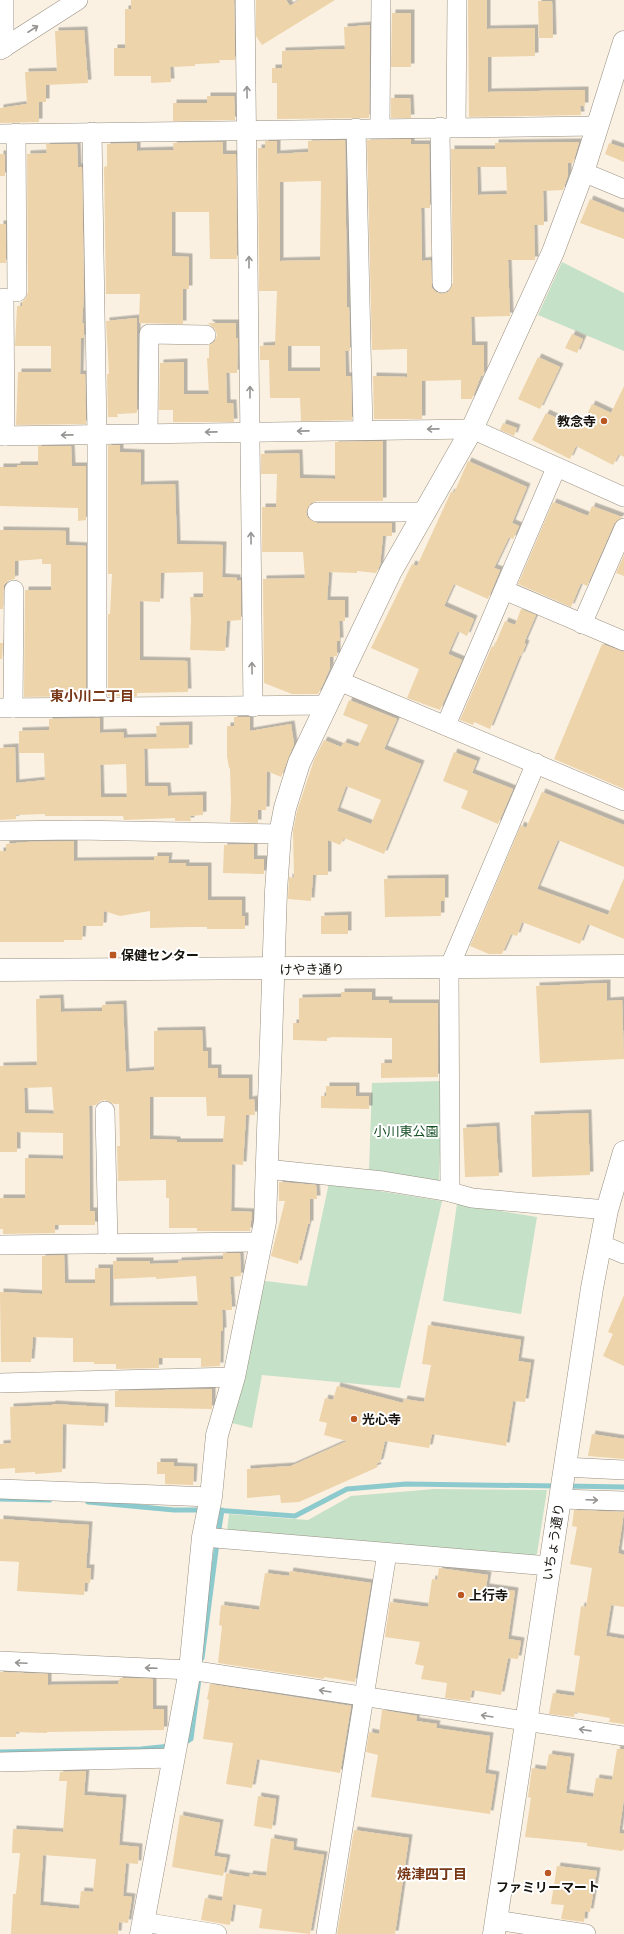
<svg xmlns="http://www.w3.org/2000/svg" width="624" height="1934" viewBox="0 0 624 1934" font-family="'Noto Sans','Noto Sans JP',sans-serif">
	<defs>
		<filter id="shadow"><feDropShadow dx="3.5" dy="-3.5" stdDeviation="0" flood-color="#0004"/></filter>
	</defs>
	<rect width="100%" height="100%" fill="#faf1e2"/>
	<g fill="#c5e1c8">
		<path d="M562,262L624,293V351L538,315Z"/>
		<path d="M442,1081L439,1182L369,1171L372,1083Z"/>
		<path d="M329,1183L442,1201L400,1388L262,1375L252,1428L232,1423L265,1281L307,1286Z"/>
		<path d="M457,1204L537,1217L521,1314L443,1301Z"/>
		<path d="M435,1489L547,1490L537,1554L532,1557L227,1531L229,1514L308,1520L351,1496Z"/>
	</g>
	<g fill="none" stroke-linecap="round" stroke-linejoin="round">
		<g stroke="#8dcace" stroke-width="5">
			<path d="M567,1486L624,1487"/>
			<path d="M0,1499L50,1500"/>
			<path d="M88,1502L174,1510H204"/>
			<path d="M214,1510L295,1516L347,1489L406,1484L557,1486"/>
			<path d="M218,1535L222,1510"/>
			<path d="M202,1658L217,1543"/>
			<path d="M183,1744L191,1739L199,1679"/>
			<path d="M0,1752L141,1749L171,1746"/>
		</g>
	</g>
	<g fill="#eed4aa" fill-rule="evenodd" filter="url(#shadow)">
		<path d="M131,0H234L235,60H219L220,63L195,64V66L170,67L171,82L151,83V76H114V48H125V9H131Z"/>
		<path d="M256,0H286L290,6L299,0H335L262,45L256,36Z"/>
		<path d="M468,0H487V29L535,28V56L488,57V92L585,90V106H580L581,115L469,117Z"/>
		<path d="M538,1H552L553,38H539Z"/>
		<path d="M392,13H411V67H391Z"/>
		<path d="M370,25L369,118L277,119V83H272V68H282V51L345,49L344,27Z"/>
		<path d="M84,30L88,83L46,85V102H39V122L0,123V108L27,104L25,72L57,71L55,31Z"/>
		<path d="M207,96H234L235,120L173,121V103H207Z"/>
		<path d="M391,98H410L411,118H391Z"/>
		<path d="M411,139V144H429L430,208H421L422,261L431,260L432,288L436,292L442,294L448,292L453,283L451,149H495V143L579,142L573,163H568V175L563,190L543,191L544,225H534L535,260H508L510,316L471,317L472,345H484V374L481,376L472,399H461V380L422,381V419H374L373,376L407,377V349L372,350L367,140ZM477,167H506L507,194L478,195Z"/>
		<path d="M345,140L347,307H349L350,351H345L346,376H351L352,420L301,421L300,398H270L269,360H260V346L275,345L277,291H259L258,148H265V141H277V154L308,152V141ZM321,181L320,260L280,261V182ZM288,346H320V371H288Z"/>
		<path d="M223,142V154H236L237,259H210L209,212H172V256L189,257V289H183V324L139,323L140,294H106L104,167L107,166V144L137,143V151L174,150L173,143Z"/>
		<path d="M609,143L624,148V162L605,154Z"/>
		<path d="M46,144H77L78,167H82L84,294L82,323H84V338H81L80,374H85L86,424L16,425L18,372H51V346H15L17,306H22V302L26,298L28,292L27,154L47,153Z"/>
		<rect x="0" y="154" width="5" height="22"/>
		<path d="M590,199L624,213V239L580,223Z"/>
		<rect x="0" y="224" width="6" height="39"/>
		<path d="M137,318V413L117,414L118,417H108L107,374H109L106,321Z"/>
		<path d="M208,323H236V338H238L237,373H226L227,403H233L234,422H173V410H159L160,363L184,362V394H209L207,358H209V345L215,341L217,335L215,329Z"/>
		<path d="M572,334L583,339L577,353L565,348Z"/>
		<path d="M538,357L560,367L540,409L518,399Z"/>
		<path d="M624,386V457L619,454L613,465L576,446L570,459L532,440L546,413L580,429L592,404L611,413Z"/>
		<path d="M503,423L517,428L514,436L500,430Z"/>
		<path d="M383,441V501H317L311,503L306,512L308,518L317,523H392V536H383L380,565L376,573L357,571V573L329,572L327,600H345V621H339L340,641H337V656L330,657V668L323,684L318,694H292L264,683L263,579L305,578L303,552H262V507H276L277,474H261V454L299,453L300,478L335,479V442Z"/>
		<path d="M108,445H120V452L141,453V485L175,484L177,544L223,545L222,577L237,578V581L241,580V620L227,621L225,651L190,650L191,618L190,597H203V572L161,573L160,602L140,601V660L187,661L188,692L137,693V696H108V614H110L112,574H108Z"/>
		<path d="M38,446H71L72,466H86V520L78,521V508L0,506V467H17V465H38Z"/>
		<path d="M468,461L527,487L512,523L519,526L513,539L509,537L494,568L500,570L488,599L454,584L444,606L474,619L467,636L458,631L448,654L462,660L440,710L407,698L419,669L371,648L412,564L417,566L451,492L454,493Z"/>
		<path d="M553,502L588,516L592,506L622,517L614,524L587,586L581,583L571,607L518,584Z"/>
		<path d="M0,530L66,531V545L86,546V696L24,697L25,590H51V564H42V559L15,561V579L9,580L4,585L3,609H0Z"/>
		<path d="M624,555V576L616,573Z"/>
		<path d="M521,609L536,615L524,643L526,644L521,656L520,655L490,729L474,722L473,725L460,720L492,646L494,647L505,621L515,625Z"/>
		<path d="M0,643H3L2,659H0Z"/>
		<path d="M602,644L624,652V789L554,759Z"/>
		<path d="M349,700L397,719L384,749L421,764L384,854L344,838L340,845L328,840V875H313L311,901L288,899L289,877L294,878L293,831L297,811L314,760L324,740L341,747L344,742L358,747L368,725L343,715ZM346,786L381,800L371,824L337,811Z"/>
		<path d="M234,717H250V731L291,724L294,744L281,777L267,771L266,810H258V823L230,822L231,801L230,768H229L227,756V726H234Z"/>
		<path d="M100,718V733L123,732L124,738L157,737L156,726L189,725V748L144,749L145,786H167L168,796L203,795V815L190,816L191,821H175V818L124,820L123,816H45V814L16,815V819L0,820V748L15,747L16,783L45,780L44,753H19V731L49,730V719ZM126,764L127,797H101L100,765Z"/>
		<path d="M454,752L477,761L472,773L513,789L498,824L461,808L468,791L443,781Z"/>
		<path d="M542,792L624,825V867L558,840L537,889L608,915L624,878V939L588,924L580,944L522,922L517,936L511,934L502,954H489L470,946L521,825L526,828Z"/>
		<path d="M74,841V861L154,860V856H169L168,863H186V866H208V900H242V916H245V929H207V927H189L150,928V911L120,916L104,911L103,926H83L82,940H64V942H0V851H6V844L26,842Z"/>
		<path d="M254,844V859H264V874L223,873L224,845Z"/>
		<path d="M445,878V901H441V916L385,917L384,879Z"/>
		<path d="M348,915V934H321V916Z"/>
		<path d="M607,983V1001L622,1000L624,1059L540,1063L536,986Z"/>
		<path d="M341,992H372V1000H389V1003H438V1077L381,1078V1063H392V1038L327,1037V1041L293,1040V1023H299V998L341,997Z"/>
		<path d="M60,998L61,1012L102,1011V1005L123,1004L126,1072L154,1070V1031L202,1030L203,1051H208V1068H218V1078H249V1100L254,1099L255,1115H246L243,1165L232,1164L231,1211L252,1212L250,1231H197V1228H169V1198H166V1180L118,1181L117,1146H120L119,1104H114L105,1100L100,1101L96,1105L89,1106L90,1211H95V1225H55V1233L3,1234V1229H0V1198H25V1158L63,1159V1133L17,1132V1152H0V1066L37,1065L36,999ZM52,1087L54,1114L25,1113L24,1088ZM150,1097H206L207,1116H225L223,1142H177V1140L150,1139Z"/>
		<path d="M326,1086H356V1096H369V1109L321,1108V1096H326Z"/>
		<path d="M588,1113L590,1175L532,1177L531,1115Z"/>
		<path d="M496,1126L499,1176L465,1177L463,1128Z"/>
		<path d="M279,1182L316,1185L317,1199H310V1224H308L298,1264L271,1256L285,1201H279Z"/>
		<path d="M223,1253H240L241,1276L230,1277L232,1310H222L223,1331H221L220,1366L201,1367V1358H159V1368L116,1369V1364H94V1362H73V1338L33,1337L31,1362H1L0,1292L42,1294V1256L64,1255L65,1283H95V1268H110V1306L181,1305H198L196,1276L156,1279V1277L113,1279V1261H150V1264L178,1263V1261L223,1259Z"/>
		<path d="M624,1295V1366L603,1356L613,1334L608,1332Z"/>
		<path d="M428,1325L521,1340L518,1361L531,1363L525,1402L513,1401L506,1446L432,1434L429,1448L385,1441L380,1462L376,1464L378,1467L299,1502L281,1503L280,1495L247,1498V1469L291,1466L347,1441L324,1435L327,1423L319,1421L325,1398L333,1400L337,1386L403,1403L404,1399L424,1402L431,1365L422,1364Z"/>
		<path d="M212,1389V1409L115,1407V1391Z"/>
		<path d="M52,1404L105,1407L104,1426L63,1424L62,1472L35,1474V1472L15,1473V1468L0,1469V1444L11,1443L10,1407L52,1405Z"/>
		<path d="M592,1434L624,1439V1459L588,1456Z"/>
		<path d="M157,1462H174V1466L194,1467L193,1485L165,1484V1474H157Z"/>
		<path d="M574,1510L624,1512L618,1553L624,1555V1607L611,1605L606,1636L624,1639V1724L609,1722L610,1718L575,1712L574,1717L549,1714L553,1693L574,1696L580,1656L574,1655L581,1606L586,1607L592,1568L570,1564L577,1527L572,1526Z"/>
		<path d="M0,1519L89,1525L86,1568H91L90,1583H85L84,1595L17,1591L19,1562L0,1561Z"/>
		<path d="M439,1568L488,1575L486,1587L515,1591L508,1639L521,1641L518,1659L508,1658L501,1695L472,1690L470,1701L445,1698L447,1683L421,1679L424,1666L415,1664L420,1642L385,1637L390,1602L428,1607L432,1579L437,1580Z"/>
		<path d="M290,1571L371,1583L355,1682L324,1677V1679L218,1663L222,1626L219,1625L221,1605L259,1610L265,1573L289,1576Z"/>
		<path d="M0,1672L48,1674V1685L118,1684L120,1678L153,1679V1709H164V1730L47,1732V1733L16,1732V1737H0Z"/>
		<path d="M210,1684L351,1706L340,1773L257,1759L252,1788L226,1784L233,1743L203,1739L209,1700L207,1699Z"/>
		<path d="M382,1710L417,1716L416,1721L437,1724L436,1728L490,1736L485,1773L496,1775L490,1814L371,1797L378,1755L366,1752L369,1732L379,1734Z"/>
		<path d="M617,1749H624V1798L619,1833L624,1834V1849L622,1851L587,1846V1843L525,1837L531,1798L528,1797L532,1768L546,1770L549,1754L571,1757L566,1793L593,1797L596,1778L612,1780Z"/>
		<path d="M86,1771L84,1795L123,1798L119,1845L139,1847L138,1864L126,1863L123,1896L132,1897L128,1923L119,1922L118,1934H11L13,1894H16L20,1853H12L13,1829L63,1832L67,1781H59L60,1772ZM43,1855L96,1859L93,1892L81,1891L79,1909L40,1905Z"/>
		<path d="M258,1796L276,1799L272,1829L254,1826Z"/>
		<path d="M180,1815L220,1823L214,1856L227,1858L223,1876L172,1867Z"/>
		<path d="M354,1830L409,1838L395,1934H337Z"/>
		<path d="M271,1838L294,1842L293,1850L324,1855L310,1934L259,1928L262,1909L233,1904L230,1925L201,1920L205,1898L222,1901L226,1873L249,1877L250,1874L266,1876Z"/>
		<path d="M557,1866L597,1871L590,1912L585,1911L584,1922L561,1919L564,1905L551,1904Z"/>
	</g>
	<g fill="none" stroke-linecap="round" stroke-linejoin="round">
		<g stroke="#988f81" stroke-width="20">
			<g id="minor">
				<path d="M245,0L253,707"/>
				<path d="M4,48V0"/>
				<path d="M0,50L78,0"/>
				<path d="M440,127L442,283"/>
				<path d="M456,127L457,0"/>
				<path d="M356,128L363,430"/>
				<path d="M380,128L381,0"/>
				<path d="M92,132L97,434V707"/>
				<path d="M16,133L17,292"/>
				<path d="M0,134L597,126"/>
				<path d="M583,172L624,189"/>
				<path d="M4,298L5,436"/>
				<path d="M148,433L149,334L206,335"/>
				<path d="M0,436L472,429L624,497"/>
				<path d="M317,512H424"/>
				<path d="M504,590L624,641"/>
				<path d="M582,624L624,528"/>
				<path d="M339,681L624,801"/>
				<path d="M0,708L326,705"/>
				<path d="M13,708L14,590"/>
				<path d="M446,725L556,468"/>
				<path d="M0,831L78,830L280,834"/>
				<path d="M105,1111L108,1244"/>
				<path d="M266,1169L383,1181L450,1192L472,1198L607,1210"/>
				<path d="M450,1192L449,968L536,763"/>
				<path d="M600,1244L624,1254"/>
				<path d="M0,1245L260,1242"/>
				<path d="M0,1383L234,1377"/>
				<path d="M564,1467L624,1470"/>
				<path d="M0,1489L211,1497"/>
				<path d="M560,1499L624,1501"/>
				<path d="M203,1537L549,1566"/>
				<path d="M0,1661L190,1670L624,1736"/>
				<path d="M0,1762L174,1758"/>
				<path d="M496,1920L586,1934"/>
				<path d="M143,1922L217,1934"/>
				<path d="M326,1934L387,1553"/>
			</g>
		</g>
		<g stroke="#988f81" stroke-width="23">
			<g id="tertiary">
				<path d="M0,970L624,966"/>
				<path d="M141,1934L190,1670L203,1537L211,1497L217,1435L234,1377L265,1222L276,891L280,834L285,808L299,763L391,571L472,429L553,252L583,172L624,42"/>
				<path d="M494,1934L592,1288L607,1210L624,1152"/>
			</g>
		</g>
		<use href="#minor" stroke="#fff" stroke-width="19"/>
		<use href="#tertiary" stroke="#fff" stroke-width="22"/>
	</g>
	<defs><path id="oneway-shaft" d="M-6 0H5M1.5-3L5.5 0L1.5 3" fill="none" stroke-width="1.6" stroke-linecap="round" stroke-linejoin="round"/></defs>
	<g stroke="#979593">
		<use href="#oneway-shaft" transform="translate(33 29) rotate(-33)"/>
		<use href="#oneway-shaft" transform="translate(247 92) rotate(-91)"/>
		<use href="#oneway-shaft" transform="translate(249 262) rotate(-90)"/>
		<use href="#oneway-shaft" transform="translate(250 392) rotate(-90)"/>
		<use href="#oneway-shaft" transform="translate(433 429) rotate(179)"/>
		<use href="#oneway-shaft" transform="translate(303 431) rotate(179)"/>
		<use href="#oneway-shaft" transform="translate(211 432) rotate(179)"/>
		<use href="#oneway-shaft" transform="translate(67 435) rotate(179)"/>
		<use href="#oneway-shaft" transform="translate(251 538) rotate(-91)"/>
		<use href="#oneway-shaft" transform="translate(252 668) rotate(-91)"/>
		<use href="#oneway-shaft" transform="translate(592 1500) rotate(2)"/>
		<use href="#oneway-shaft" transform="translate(21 1663) rotate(-177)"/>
		<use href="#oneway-shaft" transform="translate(151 1668) rotate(-178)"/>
		<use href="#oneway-shaft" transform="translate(325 1691) rotate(-171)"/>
		<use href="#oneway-shaft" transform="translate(487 1716) rotate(-171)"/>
		<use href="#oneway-shaft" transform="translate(585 1730) rotate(-172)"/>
	</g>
	<g fill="#bb5722" stroke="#fff" stroke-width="1.5">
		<circle cx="604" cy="421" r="4"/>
		<rect x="109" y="951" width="8" height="8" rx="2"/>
		<circle cx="354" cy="1419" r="4"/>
		<circle cx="461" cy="1595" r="4"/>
		<circle cx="548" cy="1873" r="4"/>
	</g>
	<g text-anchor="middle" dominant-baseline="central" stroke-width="4" stroke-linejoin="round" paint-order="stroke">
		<g font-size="13" font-weight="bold" fill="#17140e" stroke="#fff" text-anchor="start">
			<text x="596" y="421" text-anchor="end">教念寺</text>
			<text x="121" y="955">保健センター</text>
			<text x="362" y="1419">光心寺</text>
			<text x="469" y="1595">上行寺</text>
			<text x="548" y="1887" text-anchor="middle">ファミリーマート</text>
		</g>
		<g font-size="13" fill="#17140e" stroke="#fff">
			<text transform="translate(312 969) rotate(-1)">けやき通り</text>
			<text transform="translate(553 1542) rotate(-81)">いちょう通り</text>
		</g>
		<g font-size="13" fill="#134d22" stroke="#fff">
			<text x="406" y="1131">小川東公園</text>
		</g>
		<g font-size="14" font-weight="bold" fill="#773716" stroke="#fff">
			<text x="92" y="695">東小川二丁目</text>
			<text x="432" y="1873">焼津四丁目</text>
		</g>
	</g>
</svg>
